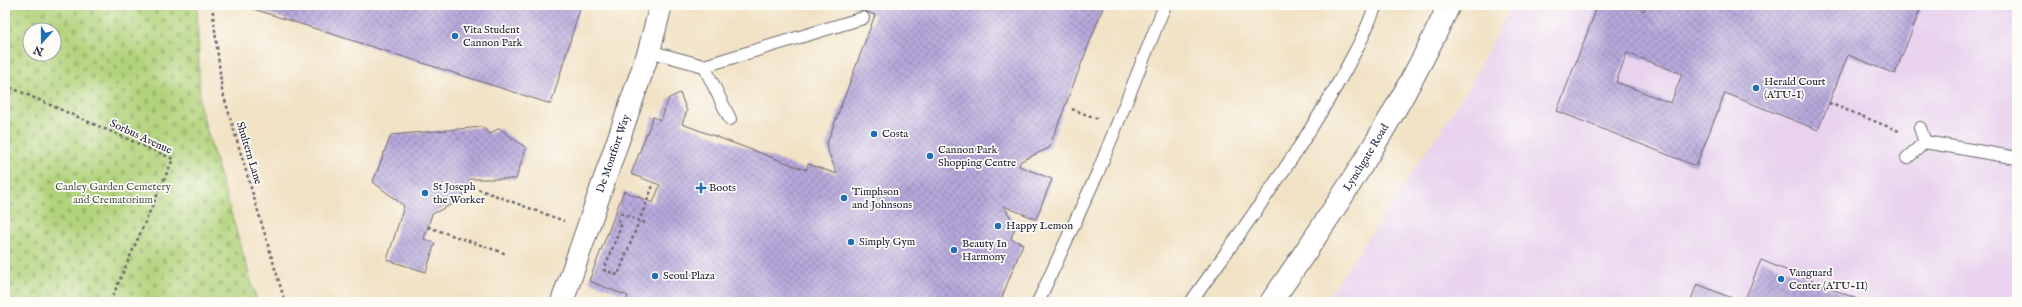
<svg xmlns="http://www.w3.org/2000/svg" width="2022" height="307" viewBox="0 0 2022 307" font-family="'IM FELL English',serif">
	<defs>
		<pattern id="cemetery-stones" width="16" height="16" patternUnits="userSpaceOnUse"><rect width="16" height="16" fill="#b2d37b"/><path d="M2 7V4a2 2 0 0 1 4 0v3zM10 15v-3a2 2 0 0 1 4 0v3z" fill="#99b56b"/></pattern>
		<pattern id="building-cross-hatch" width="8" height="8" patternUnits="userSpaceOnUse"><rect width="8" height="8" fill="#b7a8db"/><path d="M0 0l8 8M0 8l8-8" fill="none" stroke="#9488b3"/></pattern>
	</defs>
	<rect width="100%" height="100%" fill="#fdfcf7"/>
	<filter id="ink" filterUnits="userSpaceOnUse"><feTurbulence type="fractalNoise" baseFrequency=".025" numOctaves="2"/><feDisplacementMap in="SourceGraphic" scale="8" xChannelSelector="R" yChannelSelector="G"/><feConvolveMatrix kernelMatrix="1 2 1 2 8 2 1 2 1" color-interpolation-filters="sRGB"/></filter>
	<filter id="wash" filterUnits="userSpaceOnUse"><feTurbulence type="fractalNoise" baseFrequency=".012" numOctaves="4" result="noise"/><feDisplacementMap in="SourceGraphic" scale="16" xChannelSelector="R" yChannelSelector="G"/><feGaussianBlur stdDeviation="0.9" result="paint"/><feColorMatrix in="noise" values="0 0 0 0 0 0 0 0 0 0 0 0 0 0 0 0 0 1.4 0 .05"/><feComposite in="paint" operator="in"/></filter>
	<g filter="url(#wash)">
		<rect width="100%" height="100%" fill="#f1e2c5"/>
		<path fill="#e8d2ee" d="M1512,5H2017V302H1325L1467,91Z"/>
		<path fill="url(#cemetery-stones)" stroke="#6a7a5b" fill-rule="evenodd" d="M5,5H197L200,107L257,302H5ZM30,30H54V54H30Z"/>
		<g id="blocks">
			<g fill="url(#building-cross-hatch)" fill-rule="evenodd">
				<path d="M241,5H581L551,104Z"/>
				<path d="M849,5H1104L1049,148L1021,161L1019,166L1052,179L1036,219L1003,206L1016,225L1011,239L1023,244L1000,302H626L628,296L589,281L624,191L653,203L660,185L631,174L653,117L661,120L669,98L680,93L687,111L682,124L806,170L808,164L837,174L826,146L875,15Z"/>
				<path d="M1598,5H1629L1644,11L1646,5H1861L1865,7L1866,5H1922L1895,74L1848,55L1818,130L1725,93L1696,166L1557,111ZM1627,53L1682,74L1671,103L1616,82Z"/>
				<path d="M482,127L490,134L499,128L526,148L516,179H470L461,200L432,214L424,239L435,243L426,272L387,260L404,206L373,182L391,135Z"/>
				<path d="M1761,260L1857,299L1856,302H1744Z"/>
				<path d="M1697,284L1742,302H1690Z"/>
			</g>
		</g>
	</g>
	<g filter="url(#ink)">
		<use href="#blocks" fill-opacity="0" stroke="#6a656b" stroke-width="1"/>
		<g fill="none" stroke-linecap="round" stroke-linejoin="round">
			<g stroke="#6a656b" stroke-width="14">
				<g id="service">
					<path d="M649,51L704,66L730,119"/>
					<path d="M704,66L863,18"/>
					<path d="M1920,128L1925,142L2017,158"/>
					<path d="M1907,158L1925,142"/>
					<path d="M1038,302L1098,172L1165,5"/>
					<path d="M1191,302C1249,220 1310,139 1356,50C1364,35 1370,20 1376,5"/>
				</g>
			</g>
			<g stroke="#6a656b" stroke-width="24">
				<g id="minor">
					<path id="s1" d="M562,302L649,51L661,5"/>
					<path id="s2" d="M1271,302C1337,207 1401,110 1449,5"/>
				</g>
			</g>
			<g stroke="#6a656b" stroke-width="2.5" stroke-dasharray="3 3" stroke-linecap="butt">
				<path d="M212,5L222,90L285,302"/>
				<path d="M1131,5L1141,9"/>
				<path d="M5,85L173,159L110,302"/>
				<path d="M1829,103L1899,131"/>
				<path d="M1072,109L1098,119"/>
				<path d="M467,185L564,221"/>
				<path d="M620,213L645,223"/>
				<path d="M618,219L621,226L604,270L618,275L654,183"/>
				<path d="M428,227L507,254"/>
			</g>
			<use href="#service" stroke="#fff" stroke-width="12"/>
			<use href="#minor" stroke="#fff" stroke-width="22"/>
		</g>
	</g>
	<g fill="#1f6fb2" stroke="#fdfcf7" stroke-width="1.5">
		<circle cx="455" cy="36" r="4"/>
		<circle cx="1756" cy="88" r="4"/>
		<circle cx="874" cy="134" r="4"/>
		<circle cx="930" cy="156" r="4"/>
		<path d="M699 182h4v4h4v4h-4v4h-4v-4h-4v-4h4z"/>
		<circle cx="425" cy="193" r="4"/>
		<circle cx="844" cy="198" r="4"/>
		<circle cx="998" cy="226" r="4"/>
		<circle cx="851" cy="242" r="4"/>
		<circle cx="954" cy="250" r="4"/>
		<circle cx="655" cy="276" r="4"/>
		<circle cx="1781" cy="279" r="4"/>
	</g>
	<g text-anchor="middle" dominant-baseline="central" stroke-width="3.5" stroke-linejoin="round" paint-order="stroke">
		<g font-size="11" fill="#22223b" stroke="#fdfcf7" text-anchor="start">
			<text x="463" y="30">Vita Student<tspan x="463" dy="13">Cannon Park</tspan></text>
			<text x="1764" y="82">Herald Court<tspan x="1764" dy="13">(ATU-I)</tspan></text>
			<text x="882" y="134">Costa</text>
			<text x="938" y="150">Cannon Park<tspan x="938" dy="13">Shopping Centre</tspan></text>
			<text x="433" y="187">St Joseph<tspan x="433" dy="13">the Worker</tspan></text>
			<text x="709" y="188">Boots</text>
			<text x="852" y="192">Timphson<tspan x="852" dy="13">and Johnsons</tspan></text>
			<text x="1006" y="226">Happy Lemon</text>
			<text x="859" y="242">Simply Gym</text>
			<text x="962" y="244">Beauty In<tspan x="962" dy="13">Harmony</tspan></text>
			<text x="1789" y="273">Vanguard<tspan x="1789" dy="13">Center (ATU-II)</tspan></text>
			<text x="663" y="276">Seoul Plaza</text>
		</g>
		<g font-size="11" fill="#22223b" stroke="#fdfcf7">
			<text transform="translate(141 137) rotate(25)">Sorbus Avenue</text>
			<text transform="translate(249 153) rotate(73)">Shultern Lane</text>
			<text stroke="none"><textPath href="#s1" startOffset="157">De Montfort Way</textPath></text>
			<text stroke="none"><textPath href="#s2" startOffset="173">Lynchgate Road</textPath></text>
		</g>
		<g font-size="11" fill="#4d574e" stroke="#fdfcf7">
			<text x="113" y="187">Canley Garden Cemetery<tspan x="113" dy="13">and Crematorium</tspan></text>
		</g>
	</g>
	<rect width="2022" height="307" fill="none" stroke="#fdfcf7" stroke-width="20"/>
	<g transform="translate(42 42) rotate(201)"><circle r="19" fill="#fdfcf7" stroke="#a5a5ac"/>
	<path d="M0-3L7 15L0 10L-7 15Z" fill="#1f6fb2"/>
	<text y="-6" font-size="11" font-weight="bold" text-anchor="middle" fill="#22223b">N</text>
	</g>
</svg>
